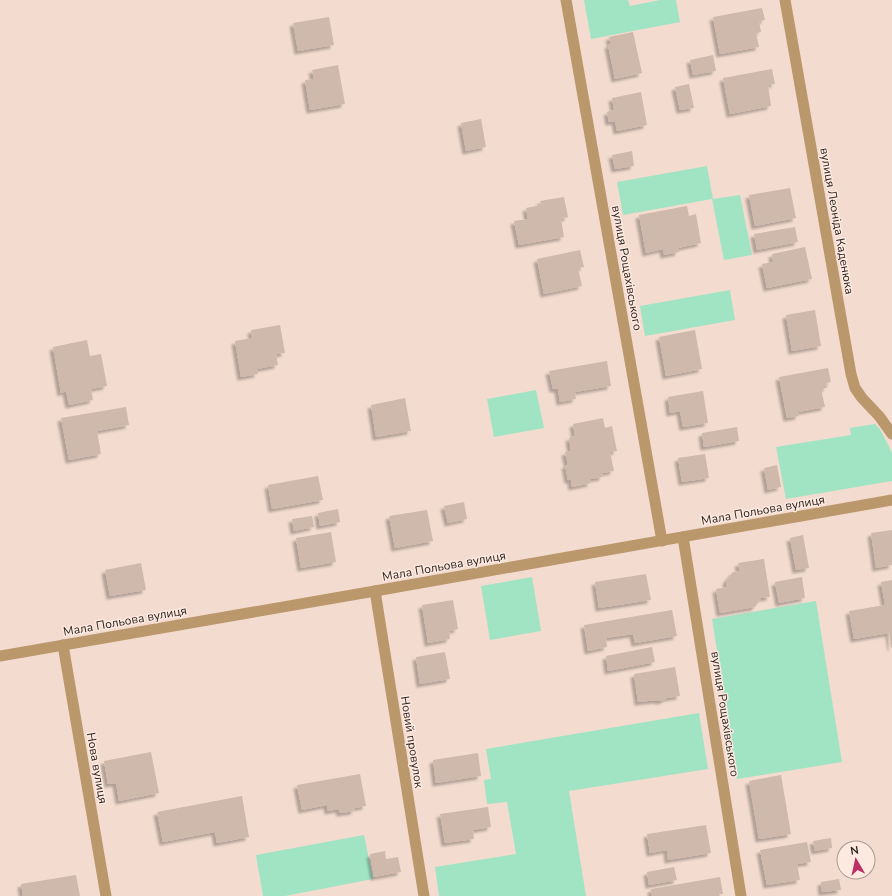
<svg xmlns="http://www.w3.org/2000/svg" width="892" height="896" viewBox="0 0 892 896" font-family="'Nunito Sans',sans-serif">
	<defs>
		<filter id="shadow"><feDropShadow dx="-3.5" dy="3.5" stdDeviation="1" flood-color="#0004"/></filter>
	</defs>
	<rect width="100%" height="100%" fill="#f3dbcf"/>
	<g fill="#a1e4c4">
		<path d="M584,0H628L630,6L660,0H676L680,22L591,39Z"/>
		<path d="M707,166L713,199L740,195L752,255L724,260L712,199L623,215L617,182Z"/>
		<path d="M730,290L735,320L645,336L640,306Z"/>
		<path d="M536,390L544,428L494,437L487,399Z"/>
		<path d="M875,424L880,429L892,453V481L786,499L776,447L851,435L850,428Z"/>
		<path d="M532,577L541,631L490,640L481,586Z"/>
		<path d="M816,601L842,762L737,779L712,619Z"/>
		<path d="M699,713L708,769L569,791L586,896H439L435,867L516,854L507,802L487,804L484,780L491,779L486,749Z"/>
		<path d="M364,835L373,879L285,896H263L256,855Z"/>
	</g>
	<g fill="#cfb8ac" filter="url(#shadow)">
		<path d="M762,8L765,20L759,21L761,32L756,33L759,47L720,54L713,17Z"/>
		<path d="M329,17L334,45L298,51L293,23Z"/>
		<path d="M633,32L642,73L615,79L608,45L611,44L609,37Z"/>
		<path d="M713,55L716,71L693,75L690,60Z"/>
		<path d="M338,65L345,104L310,110L305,80L314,79L312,70Z"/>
		<path d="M772,69L775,84L768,85L771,106L730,114L723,78Z"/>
		<path d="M689,84L694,108L680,110L675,87Z"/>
		<path d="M641,92L647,125L617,131L615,121L609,122L607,112L614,110L612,98Z"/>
		<path d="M481,119L486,147L466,151L461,123Z"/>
		<path d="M632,151L634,166L615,169L612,155Z"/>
		<path d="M790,188L796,218L755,226L749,195Z"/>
		<path d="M564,197L568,217L561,219L564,237L519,245L514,221L528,219L526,208L541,205L540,201Z"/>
		<path d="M687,206L689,216L696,214L701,243L678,248L679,252L664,255L663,249L646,253L639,215Z"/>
		<path d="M795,227L798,242L757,250L754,234Z"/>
		<path d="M805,247L812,279L767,288L762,264L773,262L772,254Z"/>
		<path d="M580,250L584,267L578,268L582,286L544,294L537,259Z"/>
		<path d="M815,310L821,346L792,351L786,315Z"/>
		<path d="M280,325L285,353L276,354L278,365L257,369L258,374L241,377L235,341L252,338L251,330Z"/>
		<path d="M695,330L702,369L666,376L659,337Z"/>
		<path d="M87,340L90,356L101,354L107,386L91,389L93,400L69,405L66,391L61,393L53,347Z"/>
		<path d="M607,361L611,386L575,392L576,399L560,402L558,389H553L549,371Z"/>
		<path d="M828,368L831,382L826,383L827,388L821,389L825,407L798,412L799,416L787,418L779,377Z"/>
		<path d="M703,391L708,423L683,427L680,411L670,413L668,397Z"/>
		<path d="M405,398L411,431L376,437L371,405Z"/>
		<path d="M126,407L129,425L97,431L101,454L69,460L61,418Z"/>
		<path d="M603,418L605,428L612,426L617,451L610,452L614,471L602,473L603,477L590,479L591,483L572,487L571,480H568L565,465H568L565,452L571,451L569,438L575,436L573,424Z"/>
		<path d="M737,427L739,441L704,447L702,433Z"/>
		<path d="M705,454L709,478L682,482L678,458Z"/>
		<path d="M777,465L781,487L768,490L764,468Z"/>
		<path d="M318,476L323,500L272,509L268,485Z"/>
		<path d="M464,502L467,519L448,523L444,506Z"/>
		<path d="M338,509L340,522L320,526L318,513Z"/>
		<path d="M427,510L433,541L395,548L389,516Z"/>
		<path d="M312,516L314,527L294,531L292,519Z"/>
		<path d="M892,530V565L876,568L871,533Z"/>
		<path d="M331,532L336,562L301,568L296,538Z"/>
		<path d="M803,535L809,568L796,570L790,538Z"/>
		<path d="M764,559L770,597L761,598L755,607L720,613L716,589L727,587L726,581L733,572L740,571L738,563Z"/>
		<path d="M141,563L146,590L110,596L105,570Z"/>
		<path d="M646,574L651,600L599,608L595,582Z"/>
		<path d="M802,577L805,598L779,603L775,582Z"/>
		<path d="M892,580V647L891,648L889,633L854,639L849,611L885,605L881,582Z"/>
		<path d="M453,600L458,629L449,631L450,639L428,643L422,605Z"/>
		<path d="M672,610L677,636L635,643L633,634L606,638L607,647L588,651L584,625Z"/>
		<path d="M652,647L655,662L608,671L606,656Z"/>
		<path d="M445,652L450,679L420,684L416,657Z"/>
		<path d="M675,667L680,696L667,698L664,700L660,701L657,700L638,702L634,674Z"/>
		<path d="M151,752L159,793L119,801L116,783L108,784L104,761Z"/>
		<path d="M478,753L481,776L436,783L433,760Z"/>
		<path d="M360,774L366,806L354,808L355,811L340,813L339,809L328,811L327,805L302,810L297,785Z"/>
		<path d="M781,775L791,834L759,839L749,781Z"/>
		<path d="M242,796L249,837L217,843L215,832L163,842L157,812Z"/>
		<path d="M488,807L491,827L473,830L474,839L445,843L440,814Z"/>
		<path d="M706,825L711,853L668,860L667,850L650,853L647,834Z"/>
		<path d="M831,838L832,848L815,851L813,841Z"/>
		<path d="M807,842L811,862L797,864L800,880L767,885L760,850Z"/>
		<path d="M385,851L386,859L398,857L401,872L374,877L370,854Z"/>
		<path d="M674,867L677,880L649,885L647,872Z"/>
		<path d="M76,875L80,896H23L21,884Z"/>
		<path d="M720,877L723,894H718V896H652L651,889Z"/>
		<path d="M839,879L841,890L822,892L821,882Z"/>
	</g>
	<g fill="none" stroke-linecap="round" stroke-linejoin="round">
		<g stroke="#bb976c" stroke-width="11">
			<path d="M566,0L662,541"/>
			<path d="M785,0L851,374L855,388L862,398L879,416L892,434"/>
			<path d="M683,537L741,896"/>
			<path d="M375,591L424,896"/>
			<path d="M63,645L106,896"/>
			<path d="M0,656L375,591L892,500"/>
		</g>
	</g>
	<g text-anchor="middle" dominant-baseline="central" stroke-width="3" stroke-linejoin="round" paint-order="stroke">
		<g font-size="12" fill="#2c231e" stroke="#fde9e0">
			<text transform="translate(837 221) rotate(80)">вулиця Леоніда Каденюка</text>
			<text transform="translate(627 268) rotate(80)">вулиця Рощахівського</text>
			<text transform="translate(763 510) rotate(-10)">Мала Польова вулиця</text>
			<text transform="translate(444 566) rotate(-10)">Мала Польова вулиця</text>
			<text transform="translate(125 621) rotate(-10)">Мала Польова вулиця</text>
			<text transform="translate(725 714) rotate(81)">вулиця Рощахівського</text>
			<text transform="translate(412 742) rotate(81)">Новий провулок</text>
			<text transform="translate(97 768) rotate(80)">Нова вулиця</text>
		</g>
	</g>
	<g transform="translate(856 860) rotate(351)"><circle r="19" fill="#fde9e0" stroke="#a99a92"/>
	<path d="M0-3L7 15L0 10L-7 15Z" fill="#bb2f64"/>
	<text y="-6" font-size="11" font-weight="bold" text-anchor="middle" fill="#2c231e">N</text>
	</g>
</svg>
